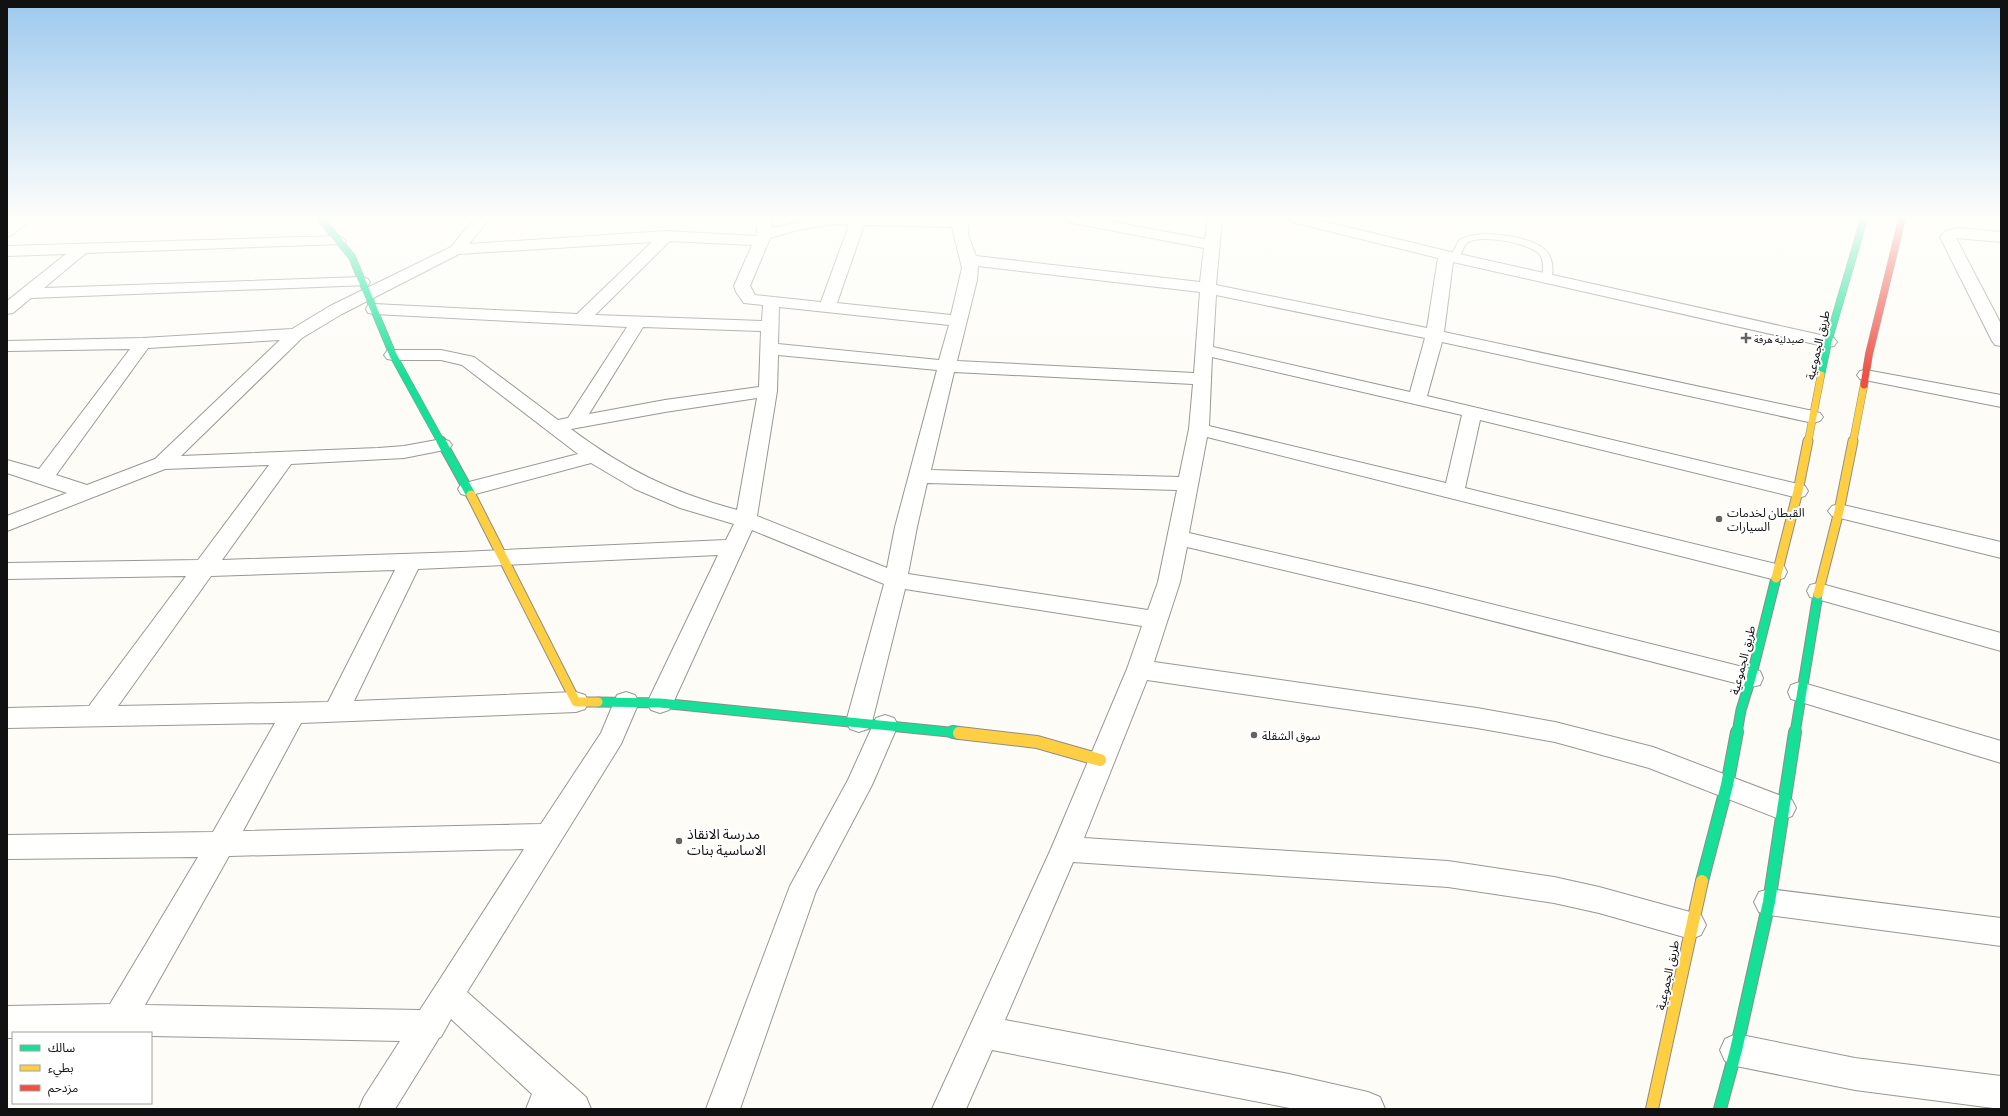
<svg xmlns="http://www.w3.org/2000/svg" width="2008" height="1116" viewBox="0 0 2008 1116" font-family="Literata,'Noto Sans Arabic',serif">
	<rect width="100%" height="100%" fill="#fdfcf7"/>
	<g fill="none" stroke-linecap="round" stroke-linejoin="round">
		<g stroke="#979795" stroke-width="2">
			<path id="lane" d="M1483,234C1500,234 1537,238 1548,253C1553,261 1553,270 1552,278L1547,281L1542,278C1543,271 1544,263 1541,256C1533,243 1479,233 1467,243C1463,247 1461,255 1458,260H1452L1450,258L1459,240L1469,236Z"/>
		</g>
		<g stroke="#979795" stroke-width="2">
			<g id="street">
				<path d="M16,219H32L12,235L7,237V225Z"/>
				<path d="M474,219H489L469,244L666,231L756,236L758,219H772V228L813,219H969L968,235L976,256L1200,282L1204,248L1073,223L1068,222L1066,219H1096L1205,239L1208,219H1222L1216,285L1427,328L1438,258L1292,222L1290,219H1314L1455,253L1834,338L1837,342L1834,346L1828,347L1453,262L1444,332L1813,411L1820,413L1823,417L1820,421L1813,423L1442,342L1427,396L1798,484L1805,486L1808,491L1805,496L1798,498L1480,420L1465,488L1784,566L1787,572L1784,578L1776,580L1207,437L1189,533L1427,588L1751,669L1760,671L1763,678L1760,685L1751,687L1427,604L1187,547L1180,582L1154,662L1477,708L1555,722L1653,747L1792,800L1796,808L1792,816L1782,820L1649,768L1555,742L1477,728L1147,680L1084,838L1448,861L1554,877L1599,887L1701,915L1706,925L1701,935L1691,939L1599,913L1554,903L1448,887L1073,862L1005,1020L1289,1074L1368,1092L1380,1097L1385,1109H1295L992,1050L966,1109H932L1051,849L1127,669L1142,626L905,589L872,722L868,729L859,732L850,729L846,722L884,584L752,530L673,703L669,710L660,713L651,710L647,703L718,555L418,569L354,701L576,692L585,695L589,702L585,709L576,712L301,723L243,831L541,824L601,733L617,695L626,692L635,695L639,702L621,744L467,992L586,1097L591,1109H526L532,1094L451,1019L441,1037L439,1038L395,1109H359L364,1097L400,1041L151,1036V1033H13V1038H7V1006L110,1004L198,857L7,859V835L213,832L275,723L7,728V708L89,706L186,576L7,579V563L198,560L269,465L165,469L7,531V516L67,493L7,473V460L39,469L130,349L7,351V341L143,338L292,329L330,306L451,247ZM833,224L849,225L821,302L755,295L750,286L770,238L798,230ZM864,225L952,227L962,268L951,315L837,303ZM670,241L752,245L734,286L736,292L744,303L763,305L762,321L595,315ZM652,242L577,314L374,304L368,305L366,309L368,313L374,314L627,327L568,418L558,420L474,357L441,350H393L387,351L384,355L387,359L393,360H441L462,365L578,454L461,484L458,489L461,494L468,496L591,463L635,489L680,508L734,524L726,540L461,552L222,560L291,464L404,458L449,449L452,445L449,441L442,439L404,446L378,448L181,456L302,338L342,314L459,254ZM978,266L1200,292L1194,373L957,361L977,280ZM1216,295L1425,338L1410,392L1213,347ZM779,307L949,325L939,360L778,344ZM643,327L761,331L759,387L665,400L589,414ZM280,340L155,459L87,485L56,475L148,348ZM778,355L937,370L895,527L887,568L757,516L777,391ZM1212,357L1462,415L1446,483L1209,426ZM954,372L1193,384L1189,429L1179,477L931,470ZM757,398L737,510C671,492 626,470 571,429L665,412ZM927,483L1177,490L1158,582L1148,610L908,574L917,527ZM395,570L328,702L118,706L211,576ZM524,849L420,1010L145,1005L229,856Z"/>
				<path d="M1958,228L2001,232V242L1956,238L2001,324V346L1995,345L1992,341L1940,237L1946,231Z"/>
				<path d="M338,236L343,238L346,241L343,244L86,253L44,288L362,277L368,279L370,282L368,285L31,298L13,313L7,314V301L66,254L7,256V246Z"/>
				<path d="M1866,370L2001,395V407L1860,379L1857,375L1860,371Z"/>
				<path d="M1839,504L2001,542V558L1832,516L1828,511L1832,506Z"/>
				<path d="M1818,583L2001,633V651L1810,597L1807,591L1810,585Z"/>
				<path d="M1800,682L2001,741V763L1791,699L1788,692L1791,685Z"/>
				<path d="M885,715L894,718L898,725L872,785L816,891L740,1109H706L790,886L848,780L876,718Z"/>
				<path d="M1769,889L2001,918V946L1769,915L1759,912L1754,902L1759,892Z"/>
				<path d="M1736,1034L1855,1058L2001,1076V1109L1855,1090L1736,1066L1725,1061L1720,1050L1725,1039Z"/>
			</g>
		</g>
		<g stroke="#8e8d8b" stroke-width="8">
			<g id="fast-far2">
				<path d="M321,219L352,257L393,355L441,442"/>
				<path d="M1821,375L1828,342L1864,219"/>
			</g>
		</g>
		<g stroke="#8e8d8b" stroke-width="11">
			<g id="fast-far1">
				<path d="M441,441L471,495"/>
				<path d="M598,702L660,703L959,733"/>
				<path d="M1737,733L1741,710L1751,678L1776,578"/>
				<path d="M1795,733L1818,594"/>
			</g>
		</g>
		<g stroke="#8e8d8b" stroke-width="14">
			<g id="fast">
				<path d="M953,732L959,733"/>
				<path d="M1702,881L1727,785L1737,732"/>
				<path d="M1720,1109L1736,1050L1769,902L1795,732"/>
			</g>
		</g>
		<g stroke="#8e8d8b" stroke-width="8">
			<g id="slow-far2">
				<path d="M1808,442L1821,375"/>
				<path d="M1853,442L1864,385"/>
			</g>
		</g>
		<g stroke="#8e8d8b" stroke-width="11">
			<g id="slow-far1">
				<path d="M471,495L576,702H598"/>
				<path d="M1776,578L1798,491L1808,441"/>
				<path d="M1818,594L1839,511L1853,441"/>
				<path d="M959,733H962"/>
			</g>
		</g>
		<g stroke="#8e8d8b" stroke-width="14">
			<g id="slow">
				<path d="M959,733L1037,742L1100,760"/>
				<path d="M1652,1109L1702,881"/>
			</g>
		</g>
		<g stroke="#8e8d8b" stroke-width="8">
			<path id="jam" d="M1864,385L1869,354L1902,219"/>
		</g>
		<use href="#lane" fill="#fffffe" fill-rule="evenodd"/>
		<use href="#street" fill="#fffffe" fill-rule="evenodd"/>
		<use href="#fast-far2" stroke="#16e098" stroke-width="7"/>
		<use href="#fast-far1" stroke="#16e098" stroke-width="9"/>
		<use href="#fast" stroke="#16e098" stroke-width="12"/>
		<use href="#slow-far2" stroke="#ffcf43" stroke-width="7"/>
		<use href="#slow-far1" stroke="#ffcf43" stroke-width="9"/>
		<use href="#slow" stroke="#ffcf43" stroke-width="12"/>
		<use href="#jam" stroke="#f24e42" stroke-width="7"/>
	</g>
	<linearGradient id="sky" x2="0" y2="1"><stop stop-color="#9dc9ee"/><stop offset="0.58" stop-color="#fefefb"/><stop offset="1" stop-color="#fefefb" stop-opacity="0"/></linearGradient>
	<rect width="2008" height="375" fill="url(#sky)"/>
	<g fill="#646362" stroke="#fff" stroke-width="1.5">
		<path d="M1744 332h4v4h4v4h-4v4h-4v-4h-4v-4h4z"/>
		<circle cx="1719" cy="519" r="4"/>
		<circle cx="1254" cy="735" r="4"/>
		<circle cx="679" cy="841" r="4"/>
	</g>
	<g text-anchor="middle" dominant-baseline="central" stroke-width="4" stroke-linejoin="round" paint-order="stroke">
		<g font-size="10" fill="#111" stroke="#fff" text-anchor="start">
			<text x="1754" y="338">صيدلية هرفة</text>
		</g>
		<g font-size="12" fill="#111" stroke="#fff">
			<text transform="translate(1817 345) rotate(-77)">طريق الجموعية</text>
			<text transform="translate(1742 660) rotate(-76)">طريق الجموعية</text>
			<text transform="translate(1667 975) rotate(-78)">طريق الجموعية</text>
		</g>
		<g font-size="12" fill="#111" stroke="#fff" text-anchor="start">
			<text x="1727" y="512">القبطان لخدمات<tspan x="1727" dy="14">السيارات</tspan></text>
			<text x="1262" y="735">سوق الشقلة</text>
		</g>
		<g font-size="14" fill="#111" stroke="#fff" text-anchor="start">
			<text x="687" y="833">مدرسة الانقاذ<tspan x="687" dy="16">الاساسية بنات</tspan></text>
		</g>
	</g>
	<rect width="2008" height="1116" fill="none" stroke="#111111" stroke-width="16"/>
	<rect x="12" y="1032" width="140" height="72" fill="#ffffff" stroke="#a0a0a0"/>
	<rect x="20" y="1045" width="20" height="6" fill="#16e098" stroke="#a0a0a0"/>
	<text x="48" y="1052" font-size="12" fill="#111111">سالك</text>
	<rect x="20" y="1065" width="20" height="6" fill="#ffcf43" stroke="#a0a0a0"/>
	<text x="48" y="1072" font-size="12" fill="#111111">بطيء</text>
	<rect x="20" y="1085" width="20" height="6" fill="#f24e42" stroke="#a0a0a0"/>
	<text x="48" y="1092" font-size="12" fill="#111111">مزدحم</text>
</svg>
